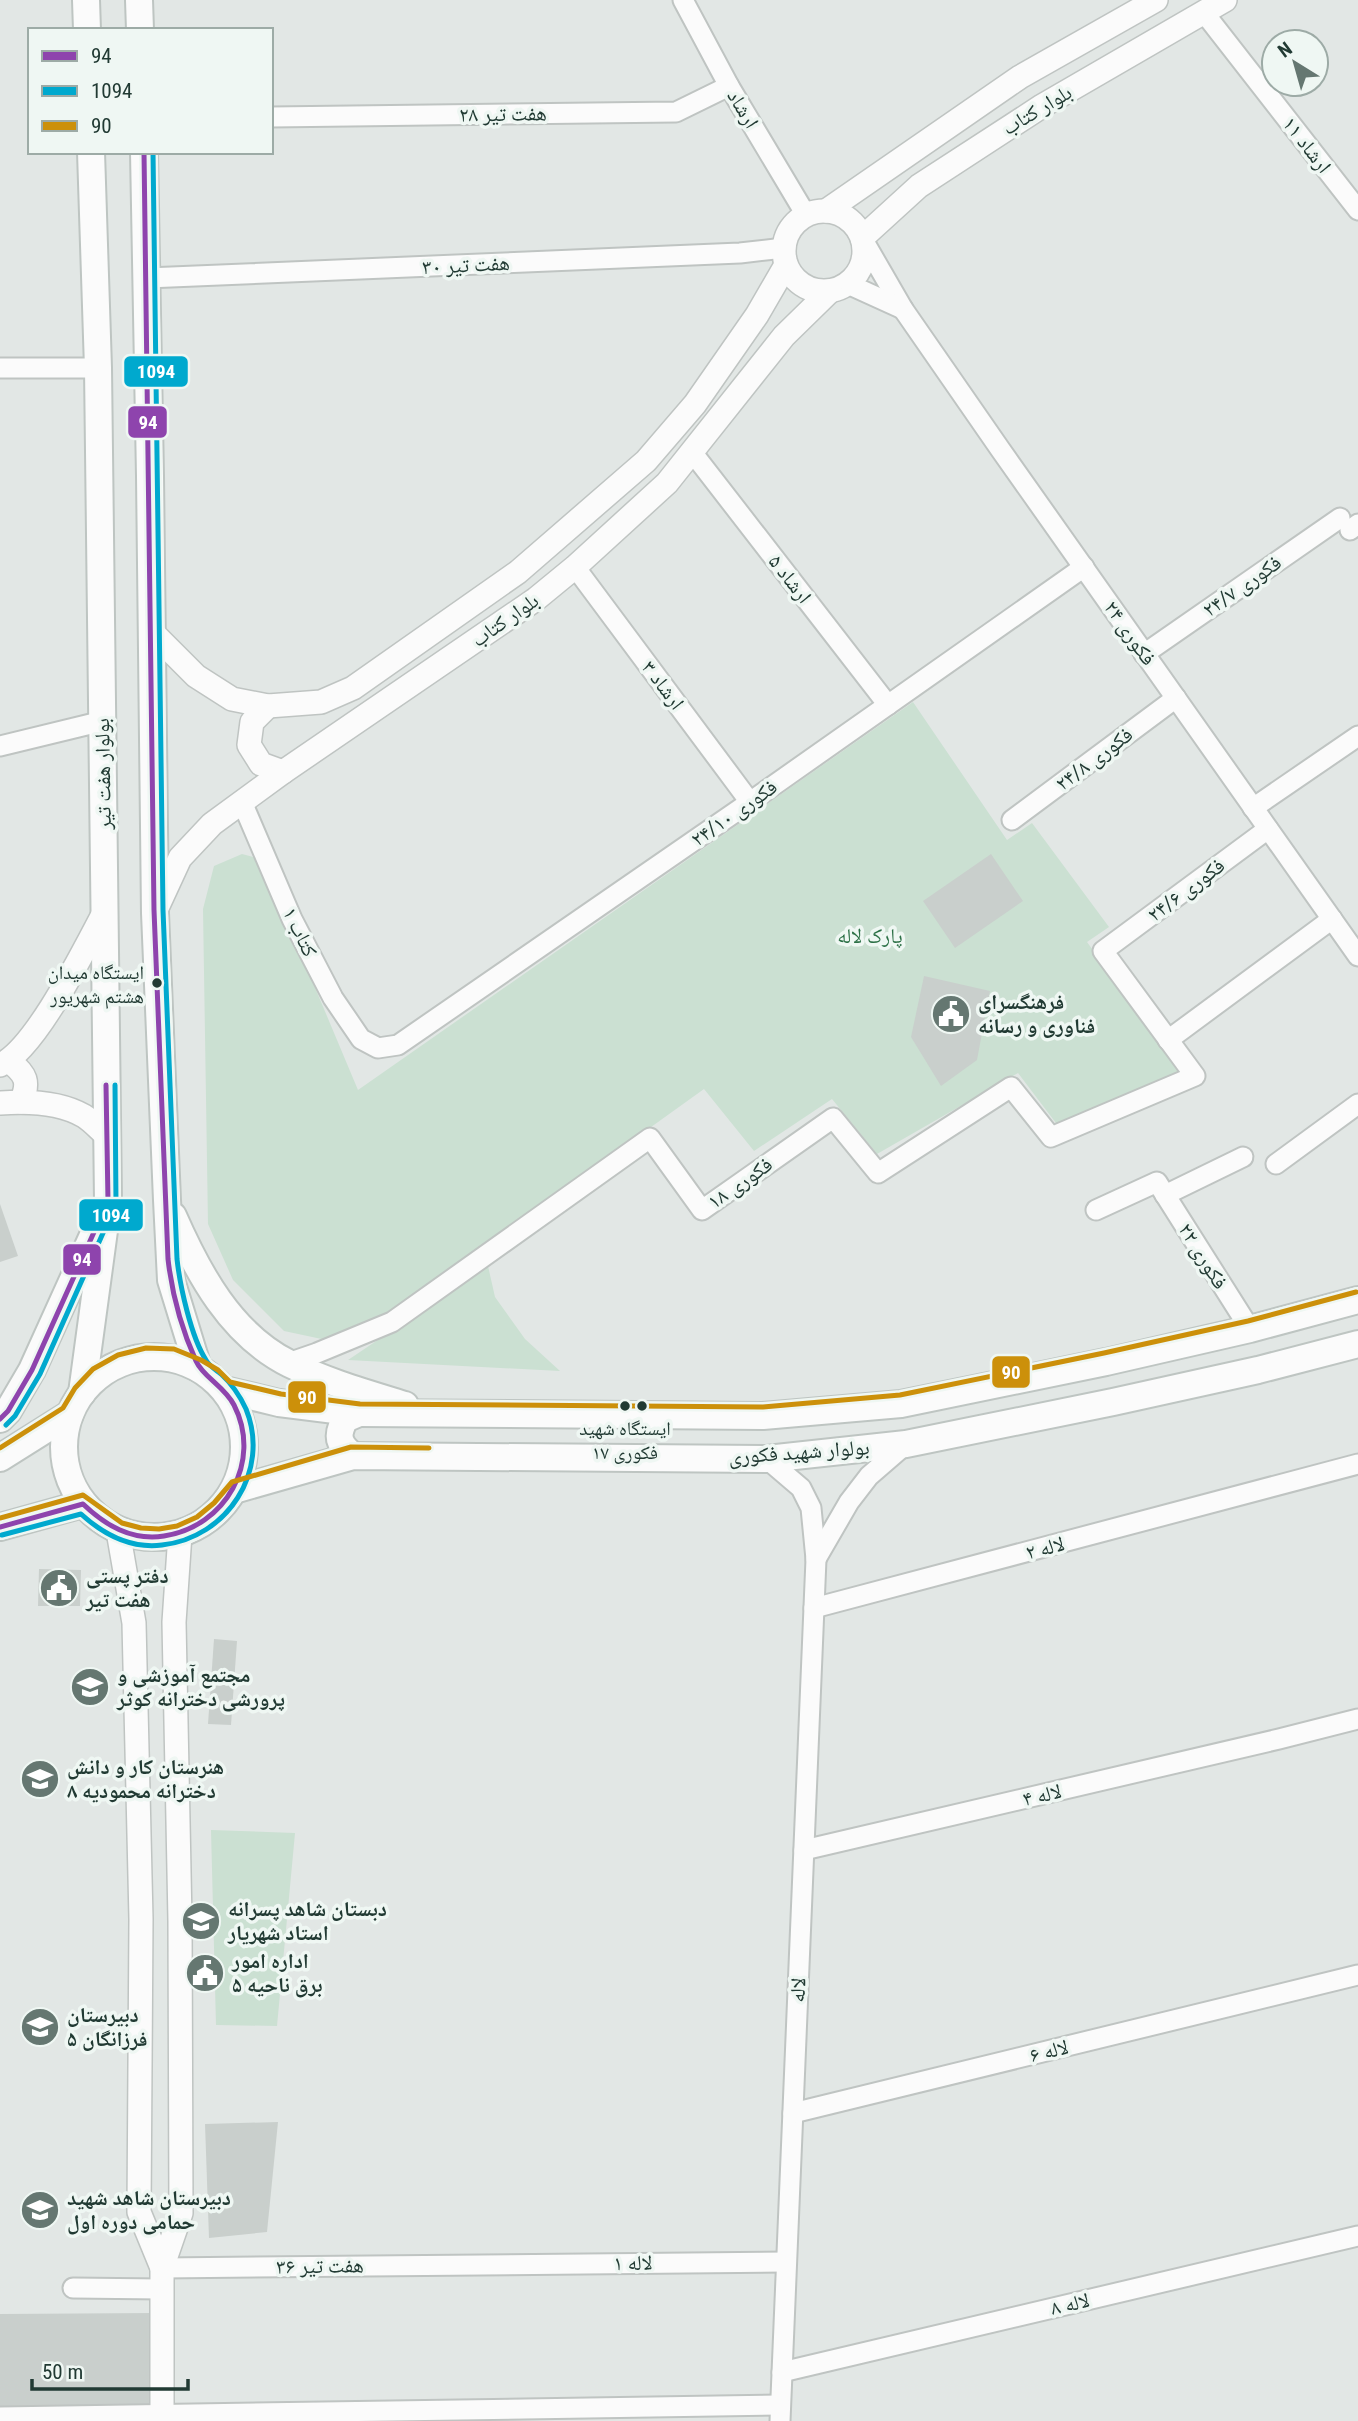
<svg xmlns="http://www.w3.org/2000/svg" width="1358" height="2421" viewBox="0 0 1358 2421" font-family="'Roboto Condensed','Noto Naskh Arabic',sans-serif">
	<rect width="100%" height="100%" fill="#e2e7e5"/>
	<g fill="#cbe0d2">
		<path d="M913,702L1007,840L1032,823L1109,927L1087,942L1181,1071L1059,1127L1018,1073L877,1154L832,1099L754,1151L704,1089L388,1316L331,1341L284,1331L233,1280L208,1224L203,909L214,866L242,854L261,859L358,1090Z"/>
		<path d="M488,1266L495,1297L525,1339L560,1371L348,1360Z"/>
		<path d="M211,1830L295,1833L277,2026L216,2025Z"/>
	</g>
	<g fill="#c9cfcc">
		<path d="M991,854L1023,901L955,948L923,901Z"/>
		<path d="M924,976L990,991L977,1060L941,1086L911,1037Z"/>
		<path d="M0,1204L18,1256L0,1262Z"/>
		<path d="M39,1569L81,1570L80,1606H38Z"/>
		<path d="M214,1639L237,1641L231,1725L208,1724Z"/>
		<path d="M278,2122L267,2232L209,2238L205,2124Z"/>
		<path d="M154,2313L153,2405L0,2406V2314Z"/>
	</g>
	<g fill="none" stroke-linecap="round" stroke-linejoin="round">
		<g stroke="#bfc4c2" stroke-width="23">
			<g id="minor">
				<path d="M683,0L729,86L806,215"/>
				<path d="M1205,14L1358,210"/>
				<path d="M271,117L676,112L729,86"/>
				<path d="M862,238L903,309L1000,449L1358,956"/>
				<path d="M147,278L740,253L784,248"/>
				<path d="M848,284L903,309"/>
				<path d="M0,368H98"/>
				<path d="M692,452L888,705"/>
				<path d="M1350,530L1358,524"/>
				<path d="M575,567L750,802"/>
				<path d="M1144,654L1340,518"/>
				<path d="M0,746L103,721"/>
				<path d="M242,802L292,919L333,998L361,1039L378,1048L398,1045L750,802L1084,567"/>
				<path d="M1253,808L1358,736"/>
				<path d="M1012,820L1176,698"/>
				<path d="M1168,1040L1332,919"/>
				<path d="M1276,1164L1358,1104"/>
				<path d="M1165,1195L1243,1157"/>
				<path d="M1096,1210L1157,1182L1250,1329"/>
				<path d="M288,1363L317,1353L392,1322L650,1138L702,1210L833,1118L878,1173L1011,1087L1051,1137L1195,1076L1103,951L1268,829"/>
				<path d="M767,1459L801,1488L811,1508L816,1559L780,2421"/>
				<path d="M816,1559L849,1502L869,1476L906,1444"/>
				<path d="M814,1608L1358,1464"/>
				<path d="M804,1850L1279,1739L1358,1719"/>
				<path d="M793,2113L1358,1975"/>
				<path d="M162,2268L786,2262"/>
				<path d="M73,2288L162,2289"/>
				<path d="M782,2372L1358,2236"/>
				<path d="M0,2417L780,2405"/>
			</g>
		</g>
		<g stroke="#bfc4c2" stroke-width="26">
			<g id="tertiary">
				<path d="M826,211L1020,77L1156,0"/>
				<circle cx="824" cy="251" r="40"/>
				<path d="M862,238L919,186L1042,106L1225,0"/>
				<path d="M152,632L196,676L232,699L268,706L321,702L353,688L518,572L646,461L695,404L757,315L786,265"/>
				<path d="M268,706L252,722L249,745L261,764L283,772"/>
				<path d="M156,910L180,858L212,824L283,772L536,599L575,567L667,483L784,336L830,291"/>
				<path d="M9,1061C26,1074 30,1082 21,1102"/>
				<path d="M0,1065C36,1049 85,948 105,911"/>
				<path d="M0,1103C27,1101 60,1102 84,1116C92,1121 99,1129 106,1135"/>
				<path d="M118,1531L134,1623L141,1919L139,2212L162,2268"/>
				<path d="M162,2421V2268L181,2213L180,1921L174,1622L180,1534"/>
			</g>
		</g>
		<g stroke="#bec5c2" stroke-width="30">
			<g id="secondary">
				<path d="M86,0L87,30"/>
				<path d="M139,0L140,30"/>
				<path d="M144,152L150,476L155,913L167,1200L171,1280L198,1368"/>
				<path d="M173,1216C198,1273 231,1335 290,1364C327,1382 366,1393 405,1405"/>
				<circle cx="154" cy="1447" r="90"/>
				<path d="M225,1390L279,1403L359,1413L763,1416L901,1404L1106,1362L1250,1329L1358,1300"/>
				<path d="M82,1393L108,1201L98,368L91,152"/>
				<path d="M0,1419L8,1411L32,1370L95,1231"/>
				<path d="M353,1456C338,1444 336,1436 345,1419L359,1413"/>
				<path d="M0,1458L70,1414"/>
				<path d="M234,1490L353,1456L767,1459L906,1444L1113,1402L1258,1370L1358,1344"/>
				<path d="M0,1527L83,1504"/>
			</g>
		</g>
		<use href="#minor" stroke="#fbfbfb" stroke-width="19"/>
		<use href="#tertiary" stroke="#fbfbfb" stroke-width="23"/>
		<use href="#secondary" stroke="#fbfbfb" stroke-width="26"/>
		<g stroke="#eff7f3" stroke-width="10">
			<g id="bus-1">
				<path d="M0,1419L8,1411L32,1370L108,1201L106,1085"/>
				<path d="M0,1527L83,1504C105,1525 131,1541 164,1536C225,1527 263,1462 234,1405C224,1386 203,1377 196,1361C182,1330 172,1294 168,1259L154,910L144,152"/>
			</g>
		</g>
		<g stroke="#eff7f3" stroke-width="10">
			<g id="bus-2">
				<path d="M6,1425L15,1416L40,1374L116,1204L115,1085"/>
				<path d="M2,1535L81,1514C103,1534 130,1549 162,1545C227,1538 271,1471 246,1409C240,1396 232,1384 221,1374C216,1370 209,1366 206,1360C191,1337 180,1286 177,1259L163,910L153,152"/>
			</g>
		</g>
		<g stroke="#eff7f3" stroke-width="10">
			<g id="bus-3">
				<path d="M0,1448L63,1408L75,1388L93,1369L118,1355L146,1348L174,1349L201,1360L218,1370L230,1382L281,1394L360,1404L763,1407L900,1395L1104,1353L1248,1321L1356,1292"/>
				<path d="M0,1518L83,1495L122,1523L141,1528L159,1529L177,1526L197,1517L214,1503L232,1482L351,1447L429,1448"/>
			</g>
		</g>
		<use href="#bus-1" stroke="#8e44ad" stroke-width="5"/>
		<use href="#bus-2" stroke="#00a9ce" stroke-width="5"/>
		<use href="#bus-3" stroke="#cc900a" stroke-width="5"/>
	</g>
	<defs>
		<g id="civic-disc" transform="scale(2.0125)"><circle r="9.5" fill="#657771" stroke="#eff7f3"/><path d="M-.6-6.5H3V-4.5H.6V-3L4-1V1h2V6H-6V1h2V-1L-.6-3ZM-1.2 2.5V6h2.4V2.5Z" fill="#fff"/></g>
		<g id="school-disc" transform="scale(2.0125)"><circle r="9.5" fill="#657771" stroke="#eff7f3"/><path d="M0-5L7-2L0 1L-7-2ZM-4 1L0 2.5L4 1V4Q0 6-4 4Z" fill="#fff"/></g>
	</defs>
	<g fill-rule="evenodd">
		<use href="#civic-disc" x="951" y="1014"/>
		<use href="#civic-disc" x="59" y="1588"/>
		<use href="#school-disc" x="90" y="1687"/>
		<use href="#school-disc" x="40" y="1779"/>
		<use href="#school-disc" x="201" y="1921"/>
		<use href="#civic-disc" x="205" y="1973"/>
		<use href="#school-disc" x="40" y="2027"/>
		<use href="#school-disc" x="40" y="2210"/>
	</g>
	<g fill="#213a33" stroke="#eff7f3" stroke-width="2.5">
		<circle cx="157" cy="983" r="6"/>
		<circle cx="625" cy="1406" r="6"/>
		<circle cx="642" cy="1406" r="6"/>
	</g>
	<g text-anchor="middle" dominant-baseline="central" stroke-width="7" stroke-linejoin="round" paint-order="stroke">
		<g font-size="19" fill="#213a33" stroke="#eff7f3" text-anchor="end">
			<text x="144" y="972">ایستگاه میدان<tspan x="144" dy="24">هشتم شهریور</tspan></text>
			<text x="625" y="1428" text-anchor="middle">ایستگاه شهید<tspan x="625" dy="24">فکوری ۱۷</tspan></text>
		</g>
		<g font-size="21" fill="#213a33" stroke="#eff7f3">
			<text transform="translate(743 109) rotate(59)">ارشاد</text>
			<text transform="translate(1037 110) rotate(-31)">بلوار کتاب</text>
			<text transform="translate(503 114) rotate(-1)">هفت تیر ۲۸</text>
			<text transform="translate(1307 145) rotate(52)">ارشاد ۱۱</text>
			<text transform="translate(466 265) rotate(-3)">هفت تیر ۳۰</text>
			<text transform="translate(790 579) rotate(52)">ارشاد ۵</text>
			<text transform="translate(1242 586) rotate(-35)">فکوری ۲۴/۷</text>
			<text transform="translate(505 620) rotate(-35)">بلوار کتاب</text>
			<text transform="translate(1130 633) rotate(55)">فکوری ۲۴</text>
			<text transform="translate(663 685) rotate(53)">ارشاد ۳</text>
			<text transform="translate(1094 759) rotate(-37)">فکوری ۲۴/۸</text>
			<text transform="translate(103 774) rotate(-91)">بولوار هفت تیر</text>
			<text transform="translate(734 813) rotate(-35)">فکوری ۲۴/۱۰</text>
			<text transform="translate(1186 890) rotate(-37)">فکوری ۲۴/۶</text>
			<text transform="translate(300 932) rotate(64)">کتاب ۱</text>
			<text transform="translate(740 1183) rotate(-35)">فکوری ١٨</text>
			<text transform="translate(1203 1256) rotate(58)">فکوری ۲۲</text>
			<text transform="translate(799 1452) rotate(-4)">بولوار شهید فکوری</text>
			<text transform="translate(1045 1548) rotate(-15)">لاله ۲</text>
			<text transform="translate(1042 1795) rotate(-13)">لاله ۴</text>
			<text transform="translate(798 1990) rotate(-87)">لاله</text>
			<text transform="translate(1049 2051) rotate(-14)">لاله ۶</text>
			<text transform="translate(633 2263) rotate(-1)">لاله ۱</text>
			<text transform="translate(320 2266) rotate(-1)">هفت تیر ۳۶</text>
			<text transform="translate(1070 2304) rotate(-13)">لاله ۸</text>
		</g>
		<g font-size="21" fill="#2c7046" stroke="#eff7f3">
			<text x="870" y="936">پارک لاله</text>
		</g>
		<g font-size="21" font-weight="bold" fill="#213a33" stroke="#eff7f3" text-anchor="start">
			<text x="978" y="1002">فرهنگسرای<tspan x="978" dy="24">فناوری و رسانه</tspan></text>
			<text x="86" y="1576">دفتر پستی<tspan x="86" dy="24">هفت تیر</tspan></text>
			<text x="117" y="1675">مجتمع آموزشی و<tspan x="117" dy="24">پرورشی دخترانه کوثر</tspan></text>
			<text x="67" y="1767">هنرستان کار و دانش<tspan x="67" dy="24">دخترانه محمودیه ۸</tspan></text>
			<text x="228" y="1909">دبستان شاهد پسرانه<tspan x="228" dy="24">استاد شهریار</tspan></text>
			<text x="232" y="1961">اداره امور<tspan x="232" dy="24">برق ناحیه ۵</tspan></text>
			<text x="67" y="2015">دبیرستان<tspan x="67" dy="24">فرزانگان ۵</tspan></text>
			<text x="67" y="2198">دبیرستان شاهد شهید<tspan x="67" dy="24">حمامی دوره اول</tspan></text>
		</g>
	</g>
	<g stroke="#eff7f3" stroke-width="2.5">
		<rect x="123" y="355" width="66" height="33" rx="7" fill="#00a9ce"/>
		<rect x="127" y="405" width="41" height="34" rx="7" fill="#8e44ad"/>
		<rect x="78" y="1198" width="66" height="34" rx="7" fill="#00a9ce"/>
		<rect x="62" y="1243" width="40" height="33" rx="7" fill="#8e44ad"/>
		<rect x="991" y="1355" width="40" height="34" rx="7" fill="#cc900a"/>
		<rect x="287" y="1380" width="40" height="34" rx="7" fill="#cc900a"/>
	</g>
	<g font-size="19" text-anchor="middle" font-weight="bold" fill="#fff">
		<text x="156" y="378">1094</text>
		<text x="148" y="429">94</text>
		<text x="111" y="1222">1094</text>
		<text x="82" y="1266">94</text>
		<text x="1011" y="1379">90</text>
		<text x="307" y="1404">90</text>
	</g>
	<rect x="28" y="28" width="245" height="126" fill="#eff7f3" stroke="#9daba6" stroke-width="2"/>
	<rect x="42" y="51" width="35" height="10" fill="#8e44ad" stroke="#9daba6" stroke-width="2"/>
	<text x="91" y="63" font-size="21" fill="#213a33">94</text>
	<rect x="42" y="86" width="35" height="10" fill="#00a9ce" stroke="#9daba6" stroke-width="2"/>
	<text x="91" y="98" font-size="21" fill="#213a33">1094</text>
	<rect x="42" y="121" width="35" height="10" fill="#cc900a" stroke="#9daba6" stroke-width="2"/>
	<text x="91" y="133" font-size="21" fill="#213a33">90</text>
	<g transform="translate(1295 63) rotate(323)"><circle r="33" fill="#eff7f3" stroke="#9daba6" stroke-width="2"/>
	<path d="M0-5L12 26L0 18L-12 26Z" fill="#657771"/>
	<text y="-10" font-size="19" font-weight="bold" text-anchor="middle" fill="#213a33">N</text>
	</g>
	<path d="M32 2379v10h156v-10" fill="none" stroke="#213a33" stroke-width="3.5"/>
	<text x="42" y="2379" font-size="21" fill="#213a33" stroke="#eff7f3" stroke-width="5" paint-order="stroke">50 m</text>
</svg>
